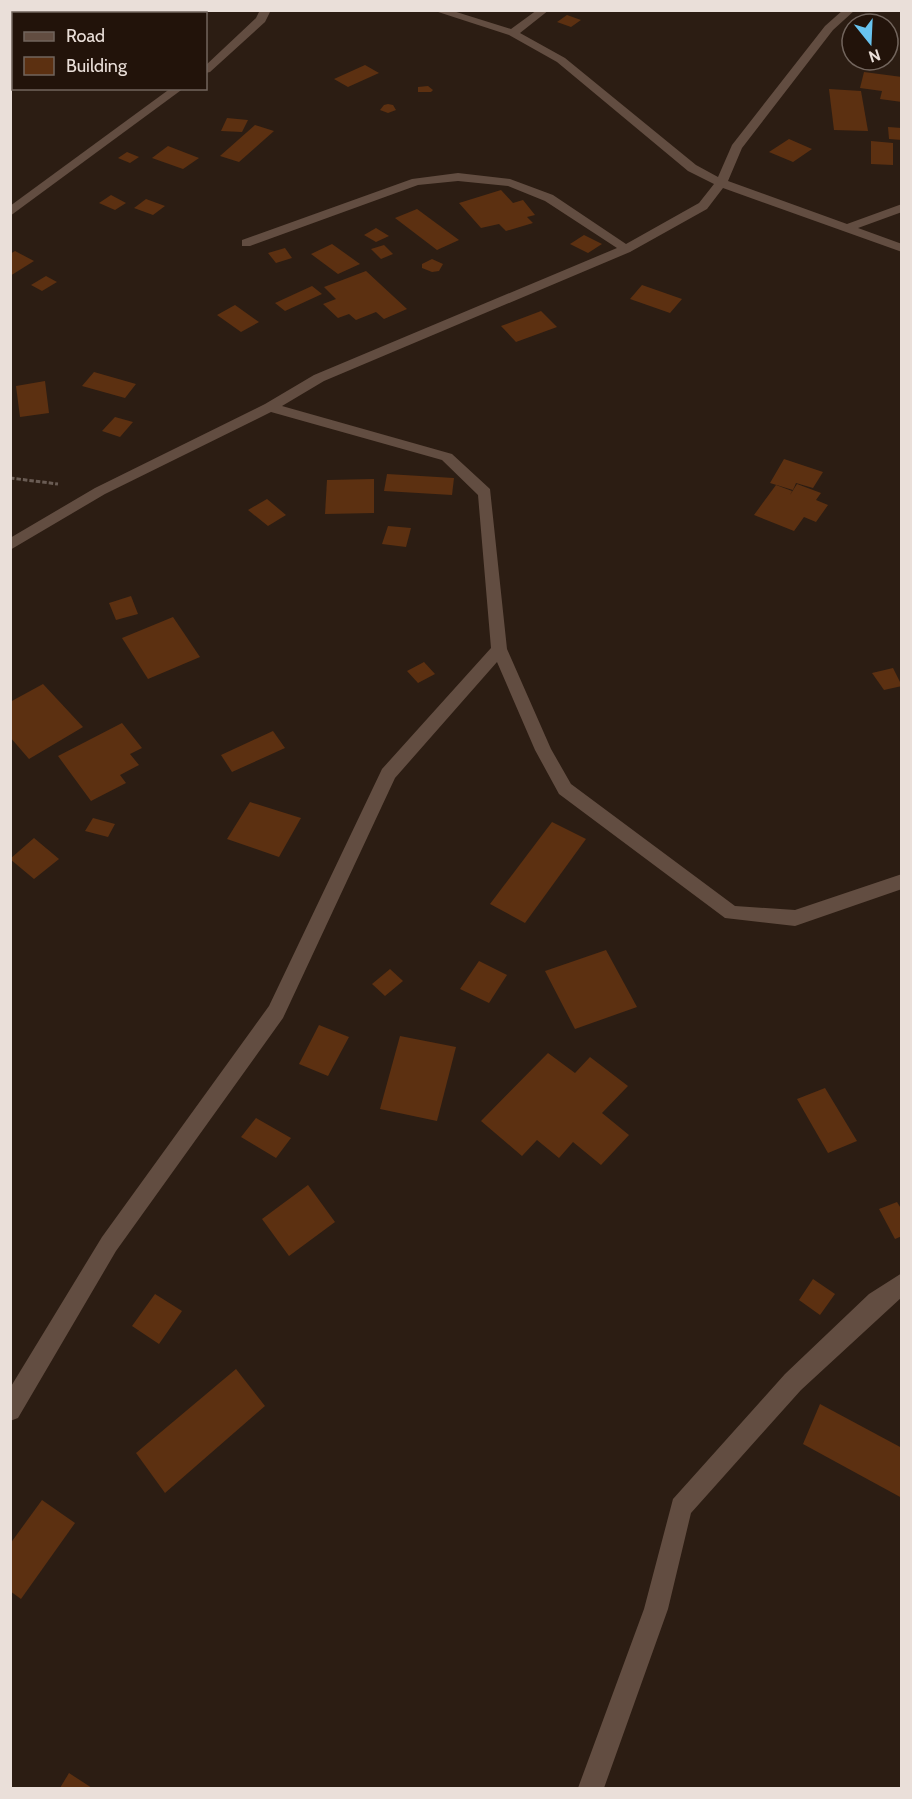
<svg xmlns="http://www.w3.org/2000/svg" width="912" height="1799" viewBox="0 0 912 1799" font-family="Cabin,sans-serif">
	<rect width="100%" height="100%" fill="#2c1d13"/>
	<g fill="#5c3011">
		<path d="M567,15L581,20L571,27L557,22Z"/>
		<path d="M365,65L379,73L348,87L334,79Z"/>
		<path d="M864,72L902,77V102L880,99L882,91L860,88Z"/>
		<path d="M428,86L433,90L431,92H418V87Z"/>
		<path d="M829,89L861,91L868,131L834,130Z"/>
		<path d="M388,104L393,105L396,110L388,113L380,110L384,105Z"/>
		<path d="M227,118L248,120L242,132L221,131Z"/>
		<path d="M255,125L274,131L239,162L220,156Z"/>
		<path d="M888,127L902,128V140L889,139Z"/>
		<path d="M789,139L812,149L793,162L769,152Z"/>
		<path d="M871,141L893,143V165L871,164Z"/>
		<path d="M168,146L199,158L183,169L152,158Z"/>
		<path d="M127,152L139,157L130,163L118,158Z"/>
		<path d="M501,190L513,203L523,200L535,215L527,217L533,223L506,231L499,224L481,228L459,203Z"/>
		<path d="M111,195L126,203L115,210L99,203Z"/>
		<path d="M146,199L165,206L153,215L134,208Z"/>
		<path d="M417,209L459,240L437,250L395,218Z"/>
		<path d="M376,228L389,236L376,242L364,235Z"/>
		<path d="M584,235L602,244L588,253L570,244Z"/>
		<path d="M332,244L360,264L338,274L311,254Z"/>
		<path d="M384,245L393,254L381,259L371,249Z"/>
		<path d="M285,248L292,258L276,263L268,253Z"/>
		<path d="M15,251L34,261L10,276V254Z"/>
		<path d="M432,259L443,264L439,271L432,272L422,268V264Z"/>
		<path d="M366,271L407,309L384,319L376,312L356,320L349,314L338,318L323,304L336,299L324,287Z"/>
		<path d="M46,276L57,282L42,291L31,285Z"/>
		<path d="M642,285L682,299L670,313L630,299Z"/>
		<path d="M312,286L322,294L285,311L275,303Z"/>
		<path d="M235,305L259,322L241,332L217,315Z"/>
		<path d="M541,311L557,327L516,342L501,326Z"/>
		<path d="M94,372L136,384L125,398L82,386Z"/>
		<path d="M45,381L49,413L20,417L16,386Z"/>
		<path d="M115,417L133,422L120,437L102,431Z"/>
		<path d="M784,459L823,472L813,488L796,483L793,490L770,483Z"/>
		<path d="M387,474L454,478L452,495L384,491Z"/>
		<path d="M374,479V513L325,514L327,480Z"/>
		<path d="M797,484L821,493L816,500L828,505L816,522L804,517L794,531L754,515L776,485L792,491L790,495Z"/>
		<path d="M267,499L286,515L268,526L248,510Z"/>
		<path d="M388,526L411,528L406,547L382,544Z"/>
		<path d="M131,596L138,614L116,620L109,603Z"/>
		<path d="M173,617L200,657L148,679L122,638Z"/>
		<path d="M424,662L435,674L418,683L407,671Z"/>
		<path d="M893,668L902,686L884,690L872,673Z"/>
		<path d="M43,684L83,727L29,759L10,737V702Z"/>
		<path d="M122,723L142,748L130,754L139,765L120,775L126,783L91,801L58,756Z"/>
		<path d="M273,731L285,748L232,772L221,755Z"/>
		<path d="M250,802L301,818L279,857L227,839Z"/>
		<path d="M93,818L115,824L108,837L85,831Z"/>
		<path d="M552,822L586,839L525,923L490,904Z"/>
		<path d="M34,838L59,859L34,879L10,859Z"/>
		<path d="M606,950L637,1007L575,1029L545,971Z"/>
		<path d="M479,961L507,975L489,1003L460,989Z"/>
		<path d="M390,969L403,981L385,996L372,984Z"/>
		<path d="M319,1025L349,1037L328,1076L299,1064Z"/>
		<path d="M400,1036L456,1047L437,1121L380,1109Z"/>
		<path d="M548,1053L575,1073L590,1057L628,1086L602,1113L629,1135L601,1165L573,1142L559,1158L537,1140L522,1156L481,1121Z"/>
		<path d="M825,1088L857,1141L828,1153L797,1099Z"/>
		<path d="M256,1118L291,1138L276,1158L241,1137Z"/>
		<path d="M308,1185L335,1222L289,1256L262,1219Z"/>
		<path d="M897,1202L902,1210V1236L895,1239L879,1209Z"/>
		<path d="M813,1279L835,1294L820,1315L799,1300Z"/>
		<path d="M155,1294L182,1311L159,1344L132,1326Z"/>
		<path d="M236,1369L265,1406L165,1493L136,1453Z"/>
		<path d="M820,1404L902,1448V1498L803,1444Z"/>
		<path d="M42,1500L75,1523L21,1599L10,1591V1544Z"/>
		<path d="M69,1773L92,1788H60Z"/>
	</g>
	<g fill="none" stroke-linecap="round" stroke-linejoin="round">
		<path stroke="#6a5c54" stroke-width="3" stroke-dasharray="4.5 2" stroke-linecap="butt" d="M10,478L58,484"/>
		<g fill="#624d41" fill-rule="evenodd">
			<path d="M10,10H23L14,14L10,18Z"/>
			<path d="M260,10H271L265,22L210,72L206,73V65L256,18Z"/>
			<path d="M432,10H450L511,29L537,10H549L520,33L565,58L696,165L718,177L732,145L825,26L843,10H855L833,30L742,148L728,181L847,224L902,204V212L858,228L902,244V252L723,188L707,209L630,252L324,381L282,406L452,454L490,489L507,649L551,749L571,784L735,906L795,910L902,874V889L795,926L725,918L559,794L535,750L497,662L395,778L283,1018L116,1251L18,1418L10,1421V1388L102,1237L269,1006L382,769L491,648L478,495L442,460L271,412L105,494L10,550V538L95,488L265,404L314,375L617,248L545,201L508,186L458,181L418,185L250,246H242V240L412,179L458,173L510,179L553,195L626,244L699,203L714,184L688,171L557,62L509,35Z"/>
			<path d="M171,88H184L10,216V206Z"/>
			<path d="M902,1273V1297L801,1390L691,1513L668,1609L604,1788H578L644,1609L673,1499L785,1374L869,1294Z"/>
		</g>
	</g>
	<rect width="912" height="1799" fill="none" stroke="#eadfd9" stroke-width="24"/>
	<rect x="12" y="12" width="195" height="78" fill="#22130a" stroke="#72655d" stroke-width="1.5"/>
	<rect x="24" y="32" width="30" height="9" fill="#624d41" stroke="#72655d" stroke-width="1.5"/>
	<text x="66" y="42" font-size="18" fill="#eadfd9">Road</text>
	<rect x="24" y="57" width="30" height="18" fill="#5c3011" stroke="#72655d" stroke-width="1.5"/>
	<text x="66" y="72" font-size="18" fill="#eadfd9">Building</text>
	<g transform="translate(870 42) rotate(162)"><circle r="28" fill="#22130a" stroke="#72655d" stroke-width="1.5"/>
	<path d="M0-4.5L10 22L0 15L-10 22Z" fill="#68c4f0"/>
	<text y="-9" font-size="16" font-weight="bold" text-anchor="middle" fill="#eadfd9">N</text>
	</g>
</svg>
